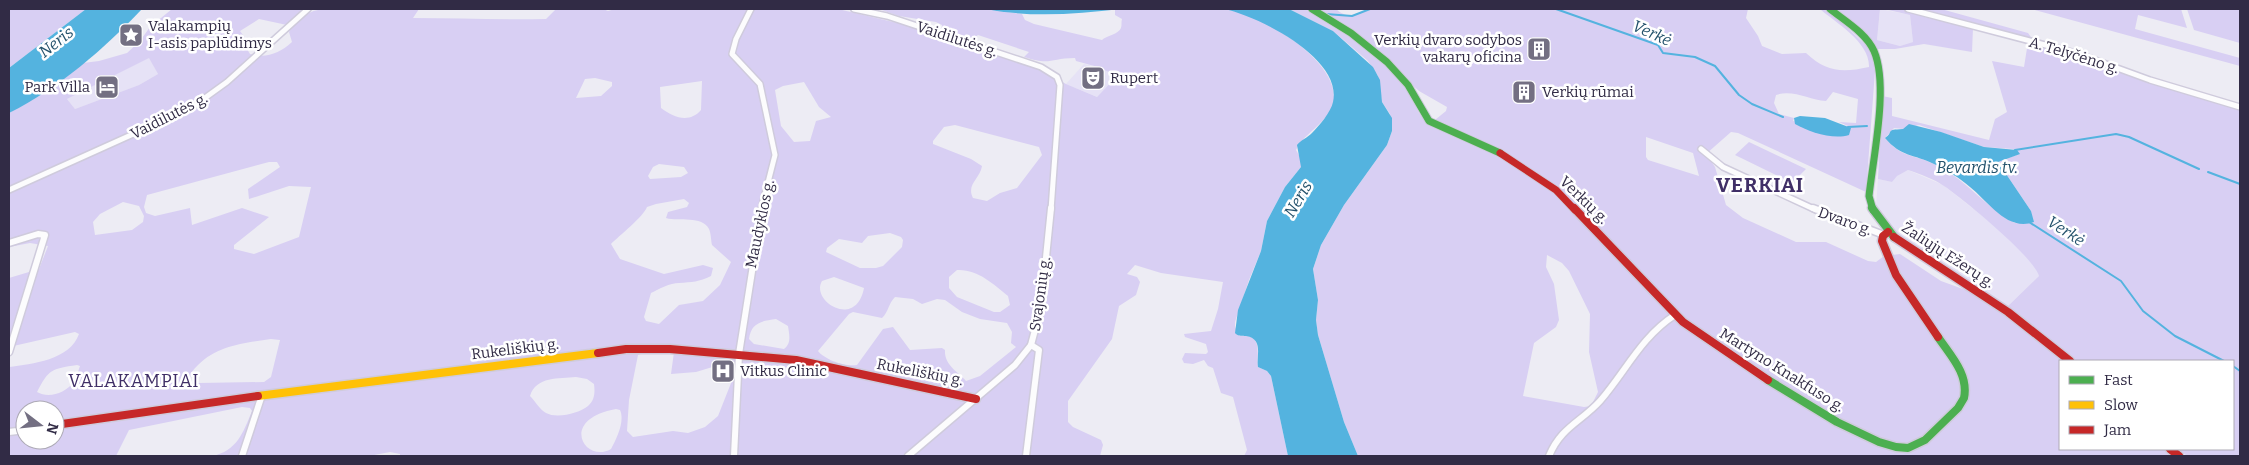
<svg xmlns="http://www.w3.org/2000/svg" width="2249" height="465" viewBox="0 0 2249 465" font-family="Bitter,serif">
	<rect width="100%" height="100%" fill="#edecf4"/>
	<g fill="#e6e2f6">
		<path d="M1880,9L1910,15L1913,42L1900,46L1877,40Z"/>
		<path d="M149,57L158,74L139,85L75,109L67,99Z"/>
		<path d="M1084,64L1098,67L1117,76L1097,97L1066,84Z"/>
		<path d="M1908,170L1943,185L1990,222L2023,252L2038,271L2039,276L2007,307L1902,239L1887,224L1876,207L1878,179L1892,182L1896,176Z"/>
	</g>
	<g fill="#d8cff3" fill-rule="evenodd">
		<path d="M9,9H86L9,68Z"/>
		<path d="M172,9H306L287,25L259,19L240,31L249,43L247,49L250,54C266,59 280,53 292,42L289,32C295,22 306,12 318,10L419,9L413,18C458,18 502,20 546,19L556,9H603L608,11L615,9H838L906,25L1035,67L1066,84L1097,97L1117,76L1098,67L1076,61L1075,58C1050,58 1051,66 1024,57L1029,52L978,35C968,44 955,37 943,33L942,25L936,22L899,16L879,9H986L1022,14L1025,20L1034,24L1102,40C1106,36 1119,34 1121,28C1122,25 1121,22 1122,19L1115,15V10C1136,7 1158,9 1180,9C1194,9 1211,7 1225,9C1260,14 1336,58 1334,99C1332,121 1304,132 1296,150L1301,159V167L1285,187L1267,221L1261,251L1249,280L1235,322V327L1240,336C1264,334 1256,354 1258,367L1267,371L1271,376L1288,456H1244L1247,450L1233,397L1221,393L1213,368L1208,366L1204,360L1193,364L1184,363L1182,359L1185,353L1206,354L1208,352L1206,344L1185,337L1184,334L1211,331L1218,309L1223,282L1161,273L1135,265L1127,274L1137,277L1140,282L1136,295L1119,306L1112,339L1068,401V422L1073,427L1101,440L1103,445L1100,456H400V454L390,452L369,456H212C237,451 243,433 252,411L250,408L242,407L129,430L116,456H9V367C32,364 70,360 79,334L75,332L9,347V278L39,269L48,246L30,243L9,247V113L83,63L99,61L127,53L140,41L150,27ZM149,58L158,74L139,85L75,109L67,99ZM595,78L612,82V86L601,96L576,98L585,79ZM702,81L701,110C689,124 673,117 661,108L660,87ZM804,82L819,107L831,117L816,121L810,141L794,142L781,126L775,90L783,86ZM955,125L1039,147L1042,155L1017,188L1000,193L987,201L973,198C966,184 980,179 982,166L971,159L933,144V141L944,127ZM269,162H277L280,167L248,189L249,199L289,186L311,187L299,237L254,254L234,249V245L269,217L242,208L192,225L190,208L155,216L146,213L144,207L147,195ZM659,164L684,167L688,173L681,177L650,179L648,176L653,167ZM684,199L689,203L687,207L668,212L666,218C679,222 702,215 709,229C711,233 711,241 712,245L731,262L720,285L703,301L679,305L659,324L646,321L644,317L651,293C659,289 670,283 679,283C692,282 699,282 711,276L713,268L703,265L664,274L620,259L611,244C619,236 644,216 647,207L656,204ZM123,202L139,206L144,216L143,222L132,230L95,235L93,222L100,214ZM890,233L901,237L903,240L902,247L883,266L876,268H860L826,252L827,248L839,239L862,243L868,236ZM957,270C978,269 993,284 1008,296L1010,305L1000,312H994L957,297L949,288V277ZM834,277L864,288C856,330 810,301 822,281ZM895,297L913,299L922,304L937,299L945,300L962,312L980,319L1007,323L1012,332L1011,343L1016,347L980,376L966,381C957,371 944,365 945,350L942,348L910,350L893,327L883,329L857,365C846,367 825,360 818,351L849,314L853,312L882,318C889,311 888,304 895,297ZM776,319L788,326C789,334 792,343 784,349L754,344L749,339C751,323 761,321 776,319ZM271,339L280,340L271,377L264,382L198,383L190,382C189,374 193,370 198,365C218,345 244,343 271,339ZM649,351L674,352L671,374L696,372L729,362L735,364V373L718,416L705,427L688,433L673,431L633,437L627,431L629,400L638,355ZM77,365L80,366C78,371 77,378 74,382C65,393 49,399 37,392C49,369 51,369 77,365ZM576,377L587,379L594,384C595,392 595,400 588,406C580,413 557,419 546,413C540,410 535,401 530,396C536,376 559,379 576,377ZM616,409L620,410C625,421 617,438 611,449C586,464 557,420 616,409ZM25,410H55V440H25Z"/>
		<path d="M1289,9C1295,9 1303,8 1308,10C1340,21 1390,64 1409,92C1418,105 1415,114 1430,124L1446,111L1447,107L1419,91L1366,43L1316,9H1336C1346,18 1353,16 1365,11L1362,9H1748L1746,18L1758,36L1762,46L1782,54L1806,53C1826,72 1842,73 1869,67C1870,42 1836,23 1820,9H1827L1869,48L1873,54L1875,71L1866,192L1738,133L1731,132L1706,154L1715,167L1726,205L1743,218L1796,242H1826L1868,261L1876,262L1884,256L1900,254L1941,281L1974,293L1995,307L2062,361L2060,449H2164L2173,456H1358L1344,422L1318,335L1316,320L1318,300L1313,269L1321,245L1344,205L1387,145L1392,131L1390,114L1382,102L1378,76L1368,61L1333,31ZM1833,92L1858,99L1856,123L1839,122L1848,126L1793,121L1794,118L1779,114L1774,103L1776,95C1793,89 1809,100 1826,101ZM1646,137L1693,153L1699,176L1648,160L1646,157ZM1547,255L1562,263L1569,271L1590,314L1589,352L1598,392L1591,406L1584,407L1523,396L1534,343L1556,327L1559,320L1554,284L1546,267Z"/>
		<path d="M1833,9H1880L1877,40L1900,46L1913,42L1910,15L1884,9H1904L1924,17L1973,28L1972,52L1924,44L1895,49H1876Z"/>
		<path d="M1912,9H1941L2028,33L2033,40Z"/>
		<path d="M2031,9H2181L2187,28L2138,15L2135,29L2240,58V66Z"/>
		<path d="M2187,9H2240V43L2194,30Z"/>
		<path d="M2028,42L2061,50L2240,108V456H2187L2178,449H2233V361H2076L2007,307L2039,276C2034,257 1963,199 1944,186C1934,179 1920,174 1908,170L1897,176L1892,182L1878,179L1882,96L1892,98V116L1989,140L1995,119L2007,112L1992,61L2024,67ZM1919,125L1984,147L2013,149L2019,154L1998,162L2031,211L2015,223C1985,207 1966,179 1934,164C1913,154 1902,158 1885,138L1894,128L1903,129Z"/>
		<path d="M1749,142L1806,169L1792,183L1735,155Z"/>
	</g>
	<g fill="#54b3df">
		<path d="M86,9H142C104,49 59,88 9,113V68Z"/>
		<path d="M986,9H1121C1075,14 1032,18 986,9Z"/>
		<path d="M1224,9H1289L1333,31L1373,67L1380,80L1382,102L1392,118V131L1387,145L1344,205L1321,245L1313,269L1318,300L1316,320L1318,335L1344,422L1358,456H1288L1271,376L1267,371L1258,367C1256,356 1264,339 1246,336C1240,335 1239,337 1235,333L1238,310L1261,251L1267,221L1285,187L1301,167L1297,145C1301,140 1307,138 1312,133C1319,126 1331,112 1333,102C1343,58 1258,16 1224,9Z"/>
		<path d="M1800,116L1825,118L1851,128L1849,135C1833,140 1809,132 1795,124L1794,118Z"/>
		<path d="M1909,124L1941,132L1984,147L2017,150L2020,154L1998,162L2031,211L2034,222C2007,232 1988,201 1970,187C1960,178 1946,170 1934,164C1914,154 1901,157 1885,138C1895,131 1884,130 1903,129Z"/>
	</g>
	<g fill="none" stroke-linecap="round" stroke-linejoin="round">
		<g stroke="#54b3df" stroke-width="2">
			<path d="M1556,9L1658,45L1663,53L1695,57L1715,66L1739,95L1752,104L1783,117"/>
			<path d="M1326,14L1352,16L1370,9"/>
			<path d="M1848,127L1867,126"/>
			<path d="M2015,150L2116,134L2129,137L2199,169"/>
			<path d="M2208,172L2240,184"/>
			<path d="M2029,222L2121,281L2143,311L2175,336L2224,361"/>
			<path d="M2233,366L2240,371"/>
		</g>
		<g stroke="#cfcbdc" stroke-width="8">
			<g id="street-far1">
				<path d="M751,9L736,39L732,54L760,84L775,155L761,210"/>
				<path d="M854,9L887,16L1041,67L1057,77L1060,85L1051,210"/>
				<path d="M1908,9L2076,53L2150,80L2240,107"/>
				<path d="M1701,149L1723,167L1816,210"/>
				<path d="M9,190L191,108L227,82L308,9"/>
			</g>
		</g>
		<g stroke="#cfcbdc" stroke-width="9">
			<g id="street">
				<path d="M1813,208L1884,235"/>
				<path d="M9,243L38,234L45,235L9,352"/>
				<path d="M9,432L25,430"/>
				<path d="M242,456L262,395"/>
				<path d="M734,456L739,354L762,208"/>
				<path d="M908,456L1015,365L1031,345L1041,307L1051,208"/>
				<path d="M1026,456L1039,350L1031,345"/>
				<path d="M1549,456C1561,427 1581,422 1600,401C1626,371 1641,337 1675,315"/>
			</g>
		</g>
		<g stroke="#cfcbdc" stroke-width="9">
			<g id="fast-far1">
				<path d="M1312,9L1351,33L1387,62L1408,85L1429,121L1500,153"/>
				<path d="M1830,9C1845,21 1866,33 1874,51C1889,86 1873,158 1869,196L1873,210"/>
			</g>
		</g>
		<g stroke="#cfcbdc" stroke-width="11">
			<g id="fast">
				<path d="M1872,208L1894,237"/>
				<path d="M1768,380L1837,422L1879,442L1896,447L1908,448L1925,440L1958,408L1964,398C1969,374 1950,355 1938,337"/>
			</g>
		</g>
		<g stroke="#cfcbdc" stroke-width="11">
			<path id="slow" d="M258,396L598,353"/>
		</g>
		<g stroke="#cfcbdc" stroke-width="9">
			<path id="jam-far1" d="M1500,153L1556,190L1575,210"/>
		</g>
		<g stroke="#cfcbdc" stroke-width="11">
			<g id="jam">
				<path d="M1574,208L1683,322L1768,380"/>
				<path d="M1888,232L1883,236L1882,241L1896,275L1938,337"/>
				<path d="M1894,237L2008,312L2070,361"/>
				<path d="M598,353L626,349H670L796,360L976,399"/>
				<path d="M55,425L258,396"/>
				<path d="M2170,449L2179,456"/>
			</g>
		</g>
		<use href="#street-far1" stroke="#fcfcfd" stroke-width="5"/>
		<use href="#street" stroke="#fcfcfd" stroke-width="6"/>
		<use href="#fast-far1" stroke="#4caf50" stroke-width="7"/>
		<use href="#fast" stroke="#4caf50" stroke-width="8"/>
		<use href="#slow" stroke="#ffc107" stroke-width="8"/>
		<use href="#jam-far1" stroke="#c62828" stroke-width="7"/>
		<use href="#jam" stroke="#c62828" stroke-width="8"/>
	</g>
	<defs>
		<g id="sight-square" transform="scale(1.25)"><rect x="-9" y="-9" width="18" height="18" rx="4" fill="#736f82" stroke="#fff"/><path d="M0-6L1.8-2.2L6-1.7L2.9 1.2L3.7 5.4L0 3.3L-3.7 5.4L-2.9 1.2L-6-1.7L-1.8-2.2Z" fill="#fff"/></g>
		<g id="building-square" transform="scale(1.25)"><rect x="-9" y="-9" width="18" height="18" rx="4" fill="#736f82" stroke="#fff"/><path d="M-4-6H4V6H1V3H-1V6H-4ZM-2.5-4.3h1.7v1.8h-1.7ZM.8-4.3h1.7v1.8H.8ZM-2.5-1h1.7V.8h-1.7ZM.8-1h1.7V.8H.8Z" fill="#fff"/></g>
		<g id="theatre-square" transform="scale(1.25)"><rect x="-9" y="-9" width="18" height="18" rx="4" fill="#736f82" stroke="#fff"/><path d="M-5-5.5Q0-4 5-5.5V0Q5 5 0 6Q-5 5-5 0ZM-3.3-2.5H-1v1.5H-3.3ZM1-2.5H3.3v1.5H1ZM-2.8 1Q0 5.5 2.8 1Z" fill="#fff"/></g>
		<g id="hotel-square" transform="scale(1.25)"><rect x="-9" y="-9" width="18" height="18" rx="4" fill="#736f82" stroke="#fff"/><path d="M-6-4.5h1.5V1H6V5H4.5V3h-9V5H-6ZM-4 0a1.8 1.8 0 1 1 3.6 0ZM.5 0V-2.5h3Q6-2.5 6 0Z" fill="#fff"/></g>
		<g id="hospital-square" transform="scale(1.25)"><rect x="-9" y="-9" width="18" height="18" rx="4" fill="#736f82" stroke="#fff"/><path d="M-5-5h3v3.5h4V-5h3V5h-3V1.5h-4V5h-3Z" fill="#fff"/></g>
	</defs>
	<g fill-rule="evenodd">
		<use href="#sight-square" x="131" y="35"/>
		<use href="#building-square" x="1539" y="49"/>
		<use href="#theatre-square" x="1093" y="78"/>
		<use href="#hotel-square" x="107" y="87"/>
		<use href="#building-square" x="1524" y="92"/>
		<use href="#hospital-square" x="723" y="371"/>
	</g>
	<g text-anchor="middle" dominant-baseline="central" stroke-width="5" stroke-linejoin="round" paint-order="stroke">
		<g font-size="15" fill="#312b45" stroke="#fff" text-anchor="start">
			<text x="148" y="26">Valakampių<tspan x="148" dy="17">I-asis paplūdimys</tspan></text>
			<text x="1522" y="40" text-anchor="end">Verkių dvaro sodybos<tspan x="1522" dy="17">vakarų oficina</tspan></text>
			<text x="1110" y="78">Rupert</text>
			<text x="90" y="87" text-anchor="end">Park Villa</text>
			<text x="1542" y="92">Verkių rūmai</text>
			<text x="740" y="371">Vitkus Clinic</text>
		</g>
		<g font-size="15" fill="#312b45" stroke="#fff">
			<text transform="translate(957 39) rotate(18)">Vaidilutės g.</text>
			<text transform="translate(2074 55) rotate(17)">A. Telyčėno g.</text>
			<text transform="translate(169 116) rotate(-27)">Vaidilutės g.</text>
			<text transform="translate(1584 200) rotate(44)">Verkių g.</text>
			<text transform="translate(1845 221) rotate(20)">Dvaro g.</text>
			<text transform="translate(760 224) rotate(-78)">Maudyklos g.</text>
			<text transform="translate(1948 255) rotate(33)">Žaliųjų Ežerų g.</text>
			<text transform="translate(1040 294) rotate(-82)">Svajonių g.</text>
			<text transform="translate(515 349) rotate(-7)">Rukeliškių g.</text>
			<text transform="translate(1782 370) rotate(32)">Martyno Knakfuso g.</text>
			<text transform="translate(920 372) rotate(11)">Rukeliškių g.</text>
		</g>
		<g font-size="16" font-style="italic" fill="#24526c" stroke="#fff">
			<text transform="translate(1652 33) rotate(24)">Verkė</text>
			<text transform="translate(56 42) rotate(-38)">Neris</text>
			<text x="1977" y="167">Bevardis tv.</text>
			<text transform="translate(1298 199) rotate(-59)">Neris</text>
			<text transform="translate(2066 231) rotate(33)">Verkė</text>
		</g>
		<g font-size="18" letter-spacing="1" fill="#402f67" stroke="#fff">
			<text x="134" y="381">VALAKAMPIAI</text>
		</g>
		<g font-size="20" font-weight="bold" letter-spacing="1" fill="#402f67" stroke="#fff">
			<text x="1760" y="185">VERKIAI</text>
		</g>
	</g>
	<rect width="2249" height="465" fill="none" stroke="#312b45" stroke-width="20"/>
	<rect x="2059" y="360" width="175" height="90" fill="#ffffff" stroke="#adaab5"/>
	<rect x="2069" y="376" width="25" height="8" fill="#4caf50" stroke="#adaab5"/>
	<text x="2104" y="385" font-size="15" fill="#312b45">Fast</text>
	<rect x="2069" y="401" width="25" height="8" fill="#ffc107" stroke="#adaab5"/>
	<text x="2104" y="410" font-size="15" fill="#312b45">Slow</text>
	<rect x="2069" y="426" width="25" height="8" fill="#c62828" stroke="#adaab5"/>
	<text x="2104" y="435" font-size="15" fill="#312b45">Jam</text>
	<g transform="translate(40 425) rotate(106)"><circle r="24" fill="#ffffff" stroke="#adaab5"/>
	<path d="M0-4L9 19L0 12L-9 19Z" fill="#736f82"/>
	<text y="-8" font-size="14" font-weight="bold" text-anchor="middle" fill="#312b45">N</text>
	</g>
</svg>
